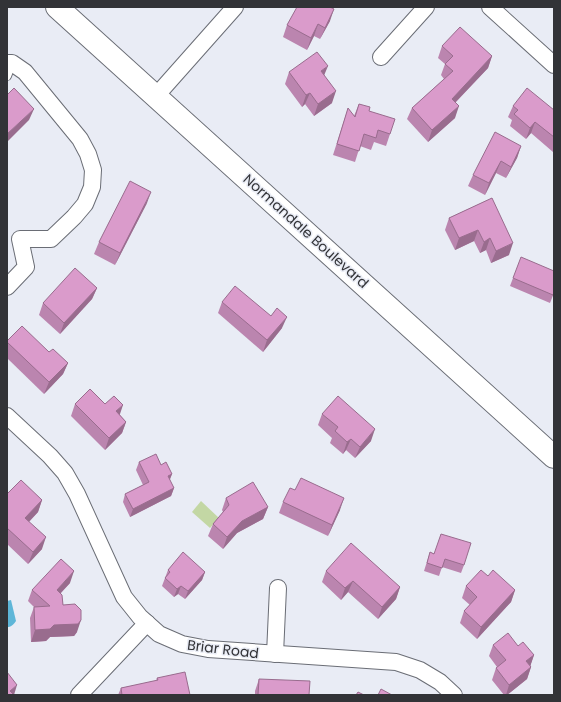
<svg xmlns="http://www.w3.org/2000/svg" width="561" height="702" viewBox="0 0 561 702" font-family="Poppins,sans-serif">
	<rect width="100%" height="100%" fill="#e9ecf5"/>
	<path fill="#c3d7a4" d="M201,501L219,518L210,528L192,512Z"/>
	<path fill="#5eb6d8" d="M11,600L16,621C13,625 11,627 7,627V601Z"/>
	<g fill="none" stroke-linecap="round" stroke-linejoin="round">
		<g stroke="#6a6d75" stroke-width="10">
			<path id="lane" d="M7,76L12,63"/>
		</g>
		<g stroke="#6a6d75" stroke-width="18">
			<g id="street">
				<path d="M490,7L554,65"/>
				<path d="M381,57L426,7"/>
				<path d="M7,63H12L25,72L80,139L88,154L93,170L92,187L85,204L74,217L51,239H20L26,267L7,287"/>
				<path d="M156,96L235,7"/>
				<path d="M7,416L50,456L65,473L77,494L124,597L140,617L159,634L182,644L208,649L396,662L420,670L440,682L454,695"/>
				<path d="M275,654L278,588"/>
				<path d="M79,695L147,623"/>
			</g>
		</g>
		<g stroke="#6a6d75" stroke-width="24">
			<path id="secondary" d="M57,7L554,457"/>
		</g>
		<use href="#lane" stroke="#fff" stroke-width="8"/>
		<use href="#street" stroke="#fff" stroke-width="16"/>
		<use href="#secondary" stroke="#fff" stroke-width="22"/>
	</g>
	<g fill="#bb85af">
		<path d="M330,21L320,39L314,36L307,50L283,37L287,25Z"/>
		<path d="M442,46L492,56L488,68L456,102L455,118L428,142L407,119L412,108L444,79L441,75L445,64L438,58Z"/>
		<path d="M289,72L324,75L332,103L314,116L305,104L302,107L285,84Z"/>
		<path d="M359,104L369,111L390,134L386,146L374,142L371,150L360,146L355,162L333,155L348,108L354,116Z"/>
		<path d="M513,106L554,110V150L553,152L531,133L526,139L510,126L512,120L508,117Z"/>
		<path d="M521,146L517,158L506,178L496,173L485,195L468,186L473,175Z"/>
		<path d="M492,198L509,255L491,263L486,250L480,253L474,241L455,250L445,230L449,218Z"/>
		<path d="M147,203L115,265L94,254L99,242Z"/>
		<path d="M513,278L554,293L550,303L510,286Z"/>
		<path d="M97,288L92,299L60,334L39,315L43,303Z"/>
		<path d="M222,302L282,328L263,352L218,313Z"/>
		<path d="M7,341L68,363L63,374L44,394L7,358Z"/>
		<path d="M75,404H105L120,415L126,422L122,433L105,450L71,416Z"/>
		<path d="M322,414L371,441L355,458L346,450L343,454L330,443L332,438L318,425Z"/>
		<path d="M139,462L161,465L172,474L169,480L174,488L171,496L130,517L123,502L125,494L143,485L136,470Z"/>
		<path d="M7,494L42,500L38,512L29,522L42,549L28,564L7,544Z"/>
		<path d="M226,498L268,507L263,519L237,533L223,549L208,536L213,524L223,512L222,510Z"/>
		<path d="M283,502L340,510L328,536L279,513Z"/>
		<path d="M430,552L464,565L461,573L442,567L439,576L424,571Z"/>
		<path d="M168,570L205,572L202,580L185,599L178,594L174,597L162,586Z"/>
		<path d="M326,571L400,587L396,599L378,619L348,592L341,600L322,582Z"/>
		<path d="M488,576L515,590L511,602L477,639L460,623L464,611L470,605L462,598L466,586Z"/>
		<path d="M70,583L61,593L63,605L77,632L74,636L50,637L46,641L31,642L30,618L34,607L28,601L32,590Z"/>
		<path d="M493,645L518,646L534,655L530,666L531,667L527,679L507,695H504L492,680L496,668L497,667L489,656Z"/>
		<path d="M157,678L190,695H118L121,688L156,681Z"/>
		<path d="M259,679L309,695H255V691Z"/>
	</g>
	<g fill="#996c8e">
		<path d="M334,9L330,21L320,39L325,28Z"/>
		<path d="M318,24L314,36L307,50L311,38Z"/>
		<path d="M492,56L488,68L448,110L452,99Z"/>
		<path d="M328,66L323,78L321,71Z"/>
		<path d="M336,91L332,103L314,116L318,104Z"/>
		<path d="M310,93L305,104L302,107L306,95Z"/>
		<path d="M459,106L455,118L428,142L432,130Z"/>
		<path d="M34,109L29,120L7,142V134Z"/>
		<path d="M535,122L531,133L526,139L530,128Z"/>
		<path d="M521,146L517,158L506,178L511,167Z"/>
		<path d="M501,161L496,173L485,195L489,183Z"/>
		<path d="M151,192L147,203L115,265L120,253Z"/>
		<path d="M478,230L474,241L455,250L459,238Z"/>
		<path d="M490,238L486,250L480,253L484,242Z"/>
		<path d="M513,243L509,255L491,263L496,251Z"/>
		<path d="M97,288L92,299L60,334L64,323Z"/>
		<path d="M287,317L282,328L263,352L267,340Z"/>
		<path d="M68,363L63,374L44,394L49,382Z"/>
		<path d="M123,405L119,417L116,411Z"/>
		<path d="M126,422L122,433L105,450L109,438Z"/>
		<path d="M375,429L371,441L355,458L360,447Z"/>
		<path d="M351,439L346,450L343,454L347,442Z"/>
		<path d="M172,474L169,482L168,476Z"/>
		<path d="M174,488L171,496L130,517L133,509Z"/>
		<path d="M344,498L340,510L328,536L332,525Z"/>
		<path d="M42,500L38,512L21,530L25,518Z"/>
		<path d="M268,507L263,519L237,533L223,549L227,537L242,521Z"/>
		<path d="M46,537L42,549L28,564L33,552Z"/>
		<path d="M74,571L70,583L53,601L57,590Z"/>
		<path d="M205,572L202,580L185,599L188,591Z"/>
		<path d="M353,581L348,592L341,600L345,588Z"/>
		<path d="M181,586L178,594L174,597L177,589Z"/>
		<path d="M400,587L396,599L378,619L382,607Z"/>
		<path d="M515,590L511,602L477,639L481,627Z"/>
		<path d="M81,620L77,632L74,636L50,637L46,641L31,642L35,630L54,625Z"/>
		<path d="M534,655L530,667L526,661Z"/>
		<path d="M531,667L527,679L507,695H506L509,685Z"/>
		<path d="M17,685L14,695L10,691Z"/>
	</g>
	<g fill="#da9bcb" stroke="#996c8e">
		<path d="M297,7H330L334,9L325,28L318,24L311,38L287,25Z"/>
		<path d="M460,27L492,56L452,99L459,106L432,130L412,108L453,71L445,64L453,56L442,46Z"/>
		<path d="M317,52L328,66L321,71L336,91L318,104L310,93L306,95L289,72Z"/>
		<path d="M14,88L34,109L7,134V95Z"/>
		<path d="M527,88L554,110V137L535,122L530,128L514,114L518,110L513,106Z"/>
		<path d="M359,104L370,107L369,111L395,119L390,134L378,130L376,138L364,134L359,151L337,144L348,108L355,117Z"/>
		<path d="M495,132L521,146L511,167L501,161L489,183L473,175Z"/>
		<path d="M130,181L151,192L120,253L99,242Z"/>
		<path d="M492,198L513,243L496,251L490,238L484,242L478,230L459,238L449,218Z"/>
		<path d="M521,257L554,271V292L553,295L513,278Z"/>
		<path d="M75,268L97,288L64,323L43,303Z"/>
		<path d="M235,286L271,316L277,308L287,317L267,340L222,302Z"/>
		<path d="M22,326L49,352L53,349L68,363L49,382L7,342V341Z"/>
		<path d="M90,389L105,404L114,396L123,405L116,411L126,422L109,438L75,404Z"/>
		<path d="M338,396L375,429L360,447L351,439L347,442L335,431L338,427L322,414Z"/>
		<path d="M156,454L161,465L166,462L172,474L168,476L174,488L133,509L125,494L149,482L139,462Z"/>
		<path d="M301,478L344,498L332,525L283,502L290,488L295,490Z"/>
		<path d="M21,480L42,500L25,518L46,537L33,552L7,528V494Z"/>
		<path d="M253,482L268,507L242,521L227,537L213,524L229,505L226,498Z"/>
		<path d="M441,534L471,543L464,565L445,559L442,568L427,563L430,552L434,554Z"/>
		<path d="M351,543L400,587L382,607L353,581L345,588L326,571Z"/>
		<path d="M183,552L205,572L188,591L181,586L177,589L165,578L170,572L168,570Z"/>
		<path d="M61,559L74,571L57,590L62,595L63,605L75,604L81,610V620L78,624L54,625L50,629L35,630L34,607L50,606L32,590Z"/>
		<path d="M481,570L488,576L493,570L515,590L481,627L464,611L477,597L466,586Z"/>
		<path d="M508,633L518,646L523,642L534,655L526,661L531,667L509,685L496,668L506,660L493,645Z"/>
		<path d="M7,672L17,685L10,691L14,695H7Z"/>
		<path d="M185,672L190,695H122L121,688L158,680L157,678Z"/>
		<path d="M259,679L310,681L309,695H258Z"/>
		<path d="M381,689L392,695H378Z"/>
		<path d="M358,692L364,695H356Z"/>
	</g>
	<g text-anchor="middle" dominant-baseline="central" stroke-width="3" stroke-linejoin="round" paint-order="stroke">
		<g font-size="14" fill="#323337" stroke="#e9ecf5">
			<text transform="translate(306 231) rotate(42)">Normandale Boulevard</text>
			<text transform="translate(223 649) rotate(7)">Briar Road</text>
		</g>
	</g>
	<rect width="561" height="702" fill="none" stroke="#323337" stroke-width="16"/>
</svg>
